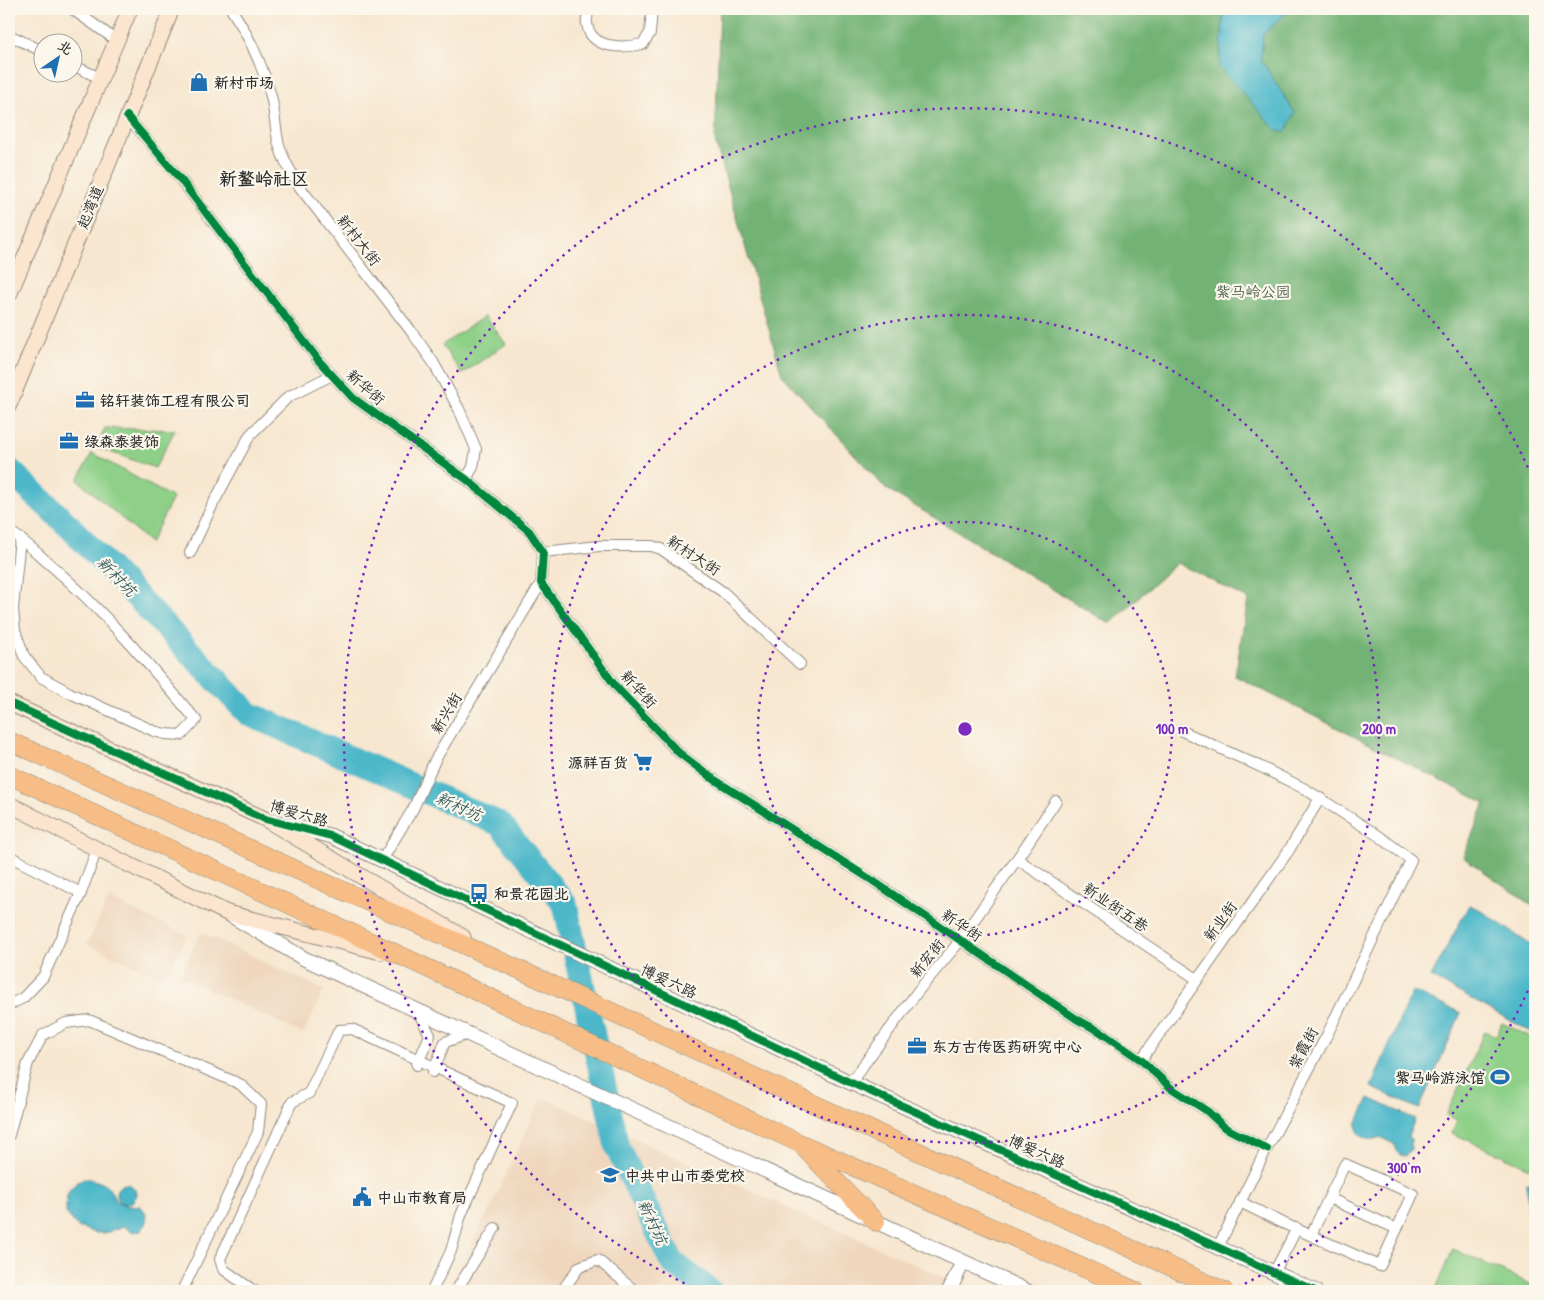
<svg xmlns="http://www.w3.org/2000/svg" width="1544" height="1300" viewBox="0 0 1544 1300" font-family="'Patrick Hand','LXGW WenKai TC',sans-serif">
	<rect width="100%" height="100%" fill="#fbf7ec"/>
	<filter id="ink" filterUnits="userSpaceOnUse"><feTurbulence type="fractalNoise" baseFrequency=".02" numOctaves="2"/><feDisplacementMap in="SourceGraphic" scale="10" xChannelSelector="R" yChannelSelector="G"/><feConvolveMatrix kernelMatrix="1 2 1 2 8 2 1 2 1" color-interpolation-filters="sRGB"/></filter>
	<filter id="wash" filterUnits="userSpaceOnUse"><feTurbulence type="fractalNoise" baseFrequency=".0096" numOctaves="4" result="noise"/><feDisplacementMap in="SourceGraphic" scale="20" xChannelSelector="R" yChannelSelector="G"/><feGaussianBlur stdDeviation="1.12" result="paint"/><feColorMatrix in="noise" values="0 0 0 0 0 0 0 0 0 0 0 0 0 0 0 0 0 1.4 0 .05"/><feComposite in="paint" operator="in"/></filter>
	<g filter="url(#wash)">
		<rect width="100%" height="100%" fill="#f7e7d0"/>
		<g fill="#efd6bc">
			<path d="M109,899L187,935L165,980L87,944Z"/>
			<path d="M201,932L324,990L303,1034L180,976Z"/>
			<path d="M542,1097L974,1291H447L490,1209Z"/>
		</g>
		<g fill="#8ed088" stroke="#5c7e5a">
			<path d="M485,316L506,344L462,374L442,345Z"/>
			<path d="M105,428L175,430L155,468L96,447Z"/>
			<path d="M92,453L173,498L150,543L78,480Z"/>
			<path d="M1502,1023L1535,1039V1161L1532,1169L1452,1133L1457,1120L1446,1115L1485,1031L1496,1036Z"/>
			<path d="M1453,1249L1535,1286V1291H1435Z"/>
		</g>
		<path fill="#72b274" stroke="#4e6e50" d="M720,9H1224L1219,67L1295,113L1261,60L1263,34L1291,9H1535V907L1463,857L1485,803L1235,676L1248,599L1177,563L1110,624L885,488L782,375L715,141Z"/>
		<g fill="#4cb7c9" stroke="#3c717a">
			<path d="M1224,9H1291L1263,34L1261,60L1295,113L1285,133L1275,129L1219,67Z"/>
			<path d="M1469,905L1479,909L1535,948V1034L1431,977Z"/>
			<path d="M1412,991L1461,1013L1419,1109L1371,1087Z"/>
			<path d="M1369,1098L1415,1119L1408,1137L1411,1139V1149L1406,1156C1398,1156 1395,1151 1394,1144L1380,1137C1368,1143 1359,1138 1356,1125Z"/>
			<path d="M86,1178C104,1183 108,1183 116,1201L128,1206H140C149,1214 148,1222 141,1231L131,1232L124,1226L112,1230L108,1233H96L78,1227L66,1213C66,1193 67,1187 86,1178Z"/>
			<path d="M1527,1183L1535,1184V1232L1528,1222Z"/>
			<circle cx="126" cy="1194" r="10"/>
		</g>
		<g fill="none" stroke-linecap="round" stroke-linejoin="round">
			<path stroke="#4cb7c9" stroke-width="25" d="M9,470L70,527L249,714L500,824L565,904L617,1147L672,1262L710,1291"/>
		</g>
	</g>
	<g filter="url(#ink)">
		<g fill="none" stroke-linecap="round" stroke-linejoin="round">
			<g stroke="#91897e" stroke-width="12">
				<g id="minor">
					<path d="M72,9L116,40"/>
					<path d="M231,9C249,35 262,65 271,96C275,112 275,129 279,145C283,160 292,174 299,186L411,331L433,362L459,409L476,449L473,467L466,479"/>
					<path d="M588,9C588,14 586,20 587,24C591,50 624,48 643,44L650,33L652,9"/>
					<path d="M9,35L42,51"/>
					<path d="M72,65L100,78"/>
					<path d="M127,116L181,180L319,361L353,398L466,479L529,531L543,552L541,583L616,687L679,753L712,778L873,881L1078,1020L1099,1031L1141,1060L1171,1088L1207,1111L1224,1127L1267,1149"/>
					<path d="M9,531C25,541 39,555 53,567C106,613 151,667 196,720L182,735L165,734L154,731L70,693L41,677L24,656L15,630L13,609L20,538"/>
					<path d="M543,552L599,546H652L661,549L723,592L800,664"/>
					<path d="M190,553L212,506L250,435L288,397L332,375"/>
					<path d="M1180,730L1261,767L1305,789L1379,836L1411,860L1327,1035L1264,1154L1218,1247"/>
					<path d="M9,856L81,893"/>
					<path d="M1017,859L1197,979"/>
					<path d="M382,860L413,809L435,760L541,583"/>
					<path d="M9,1005L23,998L43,977L81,893L97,849"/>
					<path d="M1141,1060L1289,850L1320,798"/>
					<path d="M417,1065L430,1035L418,1011"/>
					<path d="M433,1072L445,1042L468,1034"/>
					<path d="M851,1082L918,991L955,947L1017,859L1056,801"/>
					<path d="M9,1135L28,1063L43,1035L66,1023L89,1020L240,1084L261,1104L258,1132L182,1291"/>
					<path d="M1329,1198L1397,1229"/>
					<path d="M1240,1202L1285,1224L1380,1266L1413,1194L1345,1164L1311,1235"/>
					<path d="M1274,1273L1297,1228"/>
					<path d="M254,1291L223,1269L220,1259L292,1102L309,1093L339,1030L352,1029L512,1103L461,1215L451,1251L432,1291"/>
					<path d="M458,1291L459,1286L495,1228"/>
					<path d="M562,1291L579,1267L598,1260L635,1291"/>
				</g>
			</g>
			<g stroke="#91897e" stroke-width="16">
				<g id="tertiary">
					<path d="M273,821L331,836L847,1081L1315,1291"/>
					<path d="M232,916L303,958L1027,1291"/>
					<path d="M949,1291L963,1262"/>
				</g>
			</g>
			<g stroke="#91897e" stroke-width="17">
				<g id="secondary">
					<path d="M9,295L130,9"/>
					<path d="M9,405L172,9"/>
					<path d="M9,703L265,819L463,937"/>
					<path d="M9,804L97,849L227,913L381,952"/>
				</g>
			</g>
			<g stroke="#91897e" stroke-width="19">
				<g id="trunk">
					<path d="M9,741L509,965L1224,1291"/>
					<path d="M9,775L410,960L797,1142L1136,1291"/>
					<path d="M805,1149L876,1222"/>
				</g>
			</g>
			<use href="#minor" stroke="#fff" stroke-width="10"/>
			<use href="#tertiary" stroke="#fff" stroke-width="14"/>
			<use href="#secondary" stroke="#fbe5cf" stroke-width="15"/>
			<use href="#trunk" stroke="#f6be86" stroke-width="18"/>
			<g stroke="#fbf7ec" stroke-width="11">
				<g id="cycleway">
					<path d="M127,116L181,180L319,361L353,398L466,479L529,531L543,552L541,583L616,687L679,753L712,778L873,881L1078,1020L1099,1031L1141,1060L1171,1088L1207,1111L1224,1127L1267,1149"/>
					<path d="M9,703L265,819L331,836L847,1081L1315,1291"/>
				</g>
			</g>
			<use href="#cycleway" stroke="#00873e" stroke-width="8"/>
		</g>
	</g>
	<g fill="none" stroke="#7b2cbf" stroke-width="2.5" stroke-dasharray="2.5 5">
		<circle cx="965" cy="729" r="207"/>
		<circle cx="965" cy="729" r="414"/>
		<path d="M1534 977A621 621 0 0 1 1232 1290M698 1290A621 621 0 1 1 1534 481"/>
	</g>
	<defs>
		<g id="shop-bare" transform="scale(1.5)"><path d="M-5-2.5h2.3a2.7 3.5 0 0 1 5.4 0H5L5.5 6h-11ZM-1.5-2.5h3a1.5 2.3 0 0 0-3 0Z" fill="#1f6fb2" stroke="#fbf7ec" stroke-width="2.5" paint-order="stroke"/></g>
		<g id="office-bare" transform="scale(1.5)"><path d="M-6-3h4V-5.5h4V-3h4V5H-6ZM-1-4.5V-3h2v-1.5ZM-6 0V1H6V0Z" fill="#1f6fb2" stroke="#fbf7ec" stroke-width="2.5" paint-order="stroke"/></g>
		<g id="supermarket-bare" transform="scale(1.5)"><path d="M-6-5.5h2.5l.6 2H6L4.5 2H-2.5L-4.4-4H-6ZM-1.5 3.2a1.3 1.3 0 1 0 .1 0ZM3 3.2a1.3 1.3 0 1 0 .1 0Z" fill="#1f6fb2" stroke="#fbf7ec" stroke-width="2.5" paint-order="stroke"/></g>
		<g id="bus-bare" transform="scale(1.5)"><path d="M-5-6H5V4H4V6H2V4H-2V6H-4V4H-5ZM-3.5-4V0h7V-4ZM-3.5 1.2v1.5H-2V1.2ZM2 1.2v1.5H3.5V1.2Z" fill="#1f6fb2" stroke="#fbf7ec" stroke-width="2.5" paint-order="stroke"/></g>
		<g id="stadium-bare" transform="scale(1.5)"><path d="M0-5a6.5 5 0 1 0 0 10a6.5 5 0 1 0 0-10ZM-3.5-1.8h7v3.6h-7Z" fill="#1f6fb2" stroke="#fbf7ec" stroke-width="2.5" paint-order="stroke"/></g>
		<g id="school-bare" transform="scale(1.5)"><path d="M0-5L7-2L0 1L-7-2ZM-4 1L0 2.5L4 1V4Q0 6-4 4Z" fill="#1f6fb2" stroke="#fbf7ec" stroke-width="2.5" paint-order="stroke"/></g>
		<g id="civic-bare" transform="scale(1.5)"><path d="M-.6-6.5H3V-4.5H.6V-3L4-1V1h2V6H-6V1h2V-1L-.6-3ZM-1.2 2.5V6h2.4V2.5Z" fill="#1f6fb2" stroke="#fbf7ec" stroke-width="2.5" paint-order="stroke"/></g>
	</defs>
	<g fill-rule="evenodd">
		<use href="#shop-bare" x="199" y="82"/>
		<use href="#office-bare" x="85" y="400"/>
		<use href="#office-bare" x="69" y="441"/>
		<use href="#supermarket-bare" x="643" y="762"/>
		<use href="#bus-bare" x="479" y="893"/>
		<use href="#office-bare" x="917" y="1046"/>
		<use href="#stadium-bare" x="1500" y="1077"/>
		<use href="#school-bare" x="610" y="1175"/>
		<use href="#civic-bare" x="362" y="1197"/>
	</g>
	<g text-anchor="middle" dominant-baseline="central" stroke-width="4.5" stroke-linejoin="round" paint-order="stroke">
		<g font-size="15" font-weight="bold" fill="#2b2b2b" stroke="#fbf7ec" text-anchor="start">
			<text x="214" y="82">新村市场</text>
			<text x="100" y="400">铭轩装饰工程有限公司</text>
			<text x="84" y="441">绿森泰装饰</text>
			<text x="628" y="762" text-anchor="end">源祥百货</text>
			<text x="494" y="893">和景花园北</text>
			<text x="932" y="1046">东方古传医药研究中心</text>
			<text x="1485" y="1077" text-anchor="end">紫马岭游泳馆</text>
			<text x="625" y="1175">中共中山市委党校</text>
			<text x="377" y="1197">中山市教育局</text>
		</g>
		<g font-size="15" fill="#2b2b2b" stroke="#fbf7ec">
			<text transform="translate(90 207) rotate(-68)">起湾道</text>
			<text transform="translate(359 240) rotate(52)">新村大街</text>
			<text transform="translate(366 387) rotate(41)">新华街</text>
			<text transform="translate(694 555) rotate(33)">新村大街</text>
			<text transform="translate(639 689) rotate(48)">新华街</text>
			<text transform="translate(446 713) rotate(-59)">新兴街</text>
			<text transform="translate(299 813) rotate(16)">博爱六路</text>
			<text transform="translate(1116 907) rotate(34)">新业街五巷</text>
			<text transform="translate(1220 921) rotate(-54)">新业街</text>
			<text transform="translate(962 925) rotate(34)">新华街</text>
			<text transform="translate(927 958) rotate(-51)">新宏街</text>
			<text transform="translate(669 981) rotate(25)">博爱六路</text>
			<text transform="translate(1303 1048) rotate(-62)">紫霞街</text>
			<text transform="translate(1037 1151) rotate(24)">博爱六路</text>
		</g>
		<g font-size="15" fill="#495d47" stroke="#fbf7ec">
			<text x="1253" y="291">紫马岭公园</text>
		</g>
		<g font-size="16" font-style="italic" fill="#375c62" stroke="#fbf7ec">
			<text transform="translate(117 576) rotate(46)">新村坑</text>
			<text transform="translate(459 806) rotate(24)">新村坑</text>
			<text transform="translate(653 1222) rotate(65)">新村坑</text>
		</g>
		<g font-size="18" font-weight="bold" fill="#2b2b2b" stroke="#fbf7ec">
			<text x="264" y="178">新鳌岭社区</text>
		</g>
	</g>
	<circle cx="965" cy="729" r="8" fill="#7b2cbf" stroke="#fbf7ec" stroke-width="2.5"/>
	<g font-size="15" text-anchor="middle" font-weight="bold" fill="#7b2cbf" stroke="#fbf7ec" stroke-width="4.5" stroke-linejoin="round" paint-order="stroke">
		<text x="1172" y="734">100 m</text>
		<text x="1379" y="734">200 m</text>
		<text x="1404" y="1173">300 m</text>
	</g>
	<rect width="1544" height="1300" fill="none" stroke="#fbf7ec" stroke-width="30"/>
	<g transform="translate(58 58) rotate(34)"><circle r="24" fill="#fbf7ec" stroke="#a8a59f"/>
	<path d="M0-4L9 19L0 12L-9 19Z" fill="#1f6fb2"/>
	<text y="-8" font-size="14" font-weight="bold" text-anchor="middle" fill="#2b2b2b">北</text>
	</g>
</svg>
